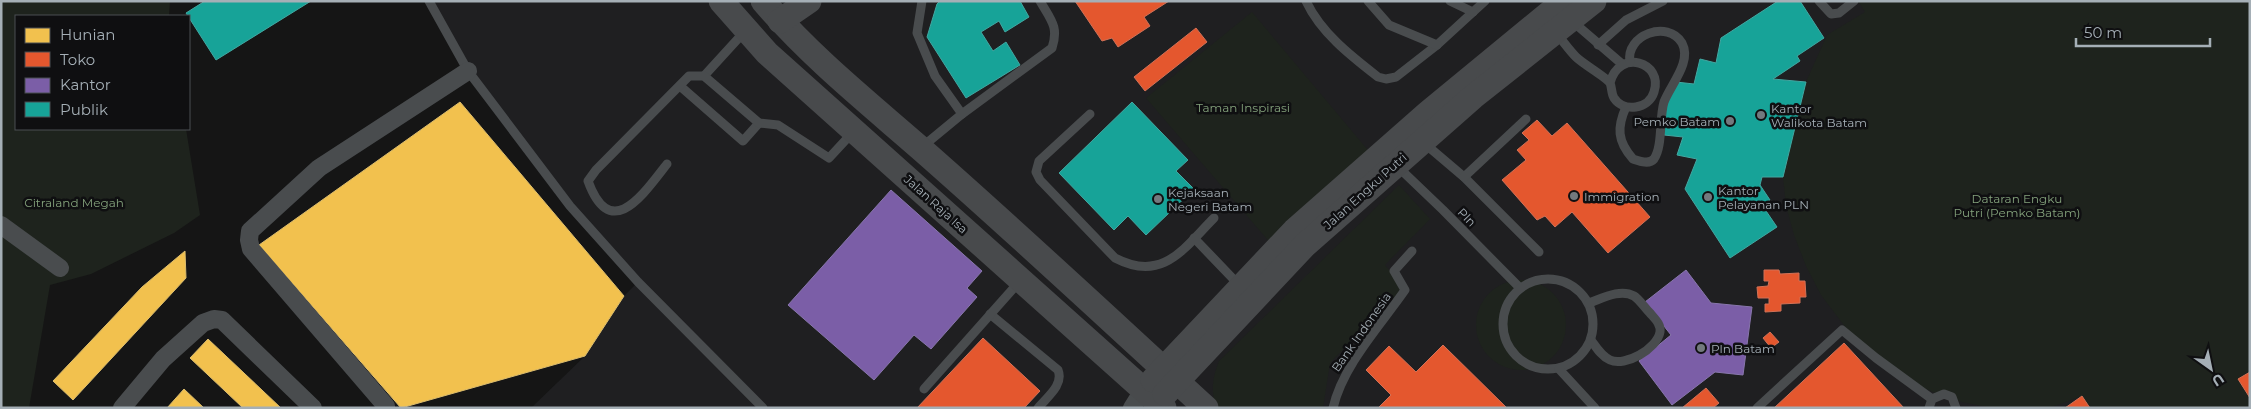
<svg xmlns="http://www.w3.org/2000/svg" width="2251" height="409" viewBox="0 0 2251 409" font-family="Montserrat,sans-serif">
	<rect width="100%" height="100%" fill="#151515"/>
	<path fill="#1f1f21" d="M429,1H2250V408H531L585,356L624,296L638,282L570,206L468,71Z"/>
	<g fill="#1e231d">
		<path d="M1,1H170L169,16H16V129H186L200,215L174,233L91,274L50,285L29,408H1Z"/>
		<path d="M1858,1H2250V408H2090L2082,396L2052,407L1992,408L1962,402L1933,392L1907,380L1852,336L1821,295L1806,266L1794,235L1786,206L1783,177L1806,82L1827,35L1865,12Z"/>
		<path d="M1252,12L1372,155L1272,245L1146,98Z"/>
		<path d="M1399,185L1430,219L1385,265L1404,287L1330,363L1323,408H1216C1211,390 1212,379 1219,361Z"/>
		<circle cx="1521" cy="325" r="45"/>
	</g>
	<g fill="#f2c14e" stroke="#dbbc6d">
		<path d="M460,102L624,296L585,356L401,408L259,245Z"/>
		<path d="M185,251L186,278L73,400L53,381L142,287Z"/>
		<path d="M208,339L281,408H243L190,358Z"/>
		<path d="M184,389L204,408H167Z"/>
	</g>
	<g fill="#e4572e" stroke="#d17157">
		<path d="M1075,1H1169L1144,17L1150,26L1118,47L1112,38L1102,41Z"/>
		<path d="M1196,28L1207,42L1145,91L1134,77Z"/>
		<path d="M1537,120L1552,136L1567,123L1650,217L1608,253L1572,212L1555,227L1545,216L1537,220L1502,180L1526,160L1517,150L1529,140L1522,133Z"/>
		<path d="M1764,270H1779L1780,274L1799,273V281H1805L1806,297H1800V303L1781,304V311L1765,312V304H1769V298H1758L1757,287L1768,286L1769,281H1764Z"/>
		<path d="M1770,332L1779,342L1771,348L1763,338Z"/>
		<path d="M983,338L1040,391L1024,408H917Z"/>
		<path d="M1844,343L1904,408H1774Z"/>
		<path d="M1443,345L1507,408H1378L1391,395L1366,370L1389,346L1416,372Z"/>
		<path d="M2250,372V398L2238,379Z"/>
		<path d="M1706,388L1719,403L1713,408H1682Z"/>
		<path d="M2082,396L2090,408H2065Z"/>
	</g>
	<g fill="#7b5ea7" stroke="#8876ac">
		<path d="M891,190L982,271L967,288L977,297L931,349L914,335L874,380L788,305Z"/>
		<path d="M1686,270L1711,303L1752,307L1743,375L1715,372L1672,405L1639,361L1671,335L1645,302Z"/>
	</g>
	<g fill="#17a398" stroke="#42a7a1">
		<path d="M205,1H311L216,60L186,13Z"/>
		<path d="M940,1H1020L1029,17L1005,32L999,21L981,32L993,51L1006,42L1020,65L966,98L927,37L937,4Z"/>
		<path d="M1778,1H1800L1824,38L1797,56L1800,61L1773,79L1806,82L1783,177H1762L1760,185L1770,200L1762,205L1777,227L1730,258L1685,189L1697,159L1677,155L1683,137L1664,135V108L1676,82L1694,84L1700,59L1716,63L1721,38Z"/>
		<path d="M1132,102L1188,160L1176,171L1194,189L1146,235L1128,216L1114,230L1059,173Z"/>
	</g>
	<g fill="none" stroke-linecap="round" stroke-linejoin="round">
		<g stroke="#494c4e" stroke-width="9">
			<path d="M429,1L468,71L570,206L638,282L763,408"/>
			<path d="M922,1L917,33L935,76L962,114"/>
			<path d="M1306,1C1321,33 1351,56 1378,77L1386,79L1396,77L1437,45L1485,1"/>
			<path d="M1368,1L1389,25L1437,45"/>
			<path d="M1450,1L1473,12"/>
			<path d="M1819,1L1831,14L1839,13L1854,1"/>
			<path d="M1572,21L1622,64"/>
			<path d="M1556,33C1563,41 1569,50 1576,57C1583,64 1606,77 1610,83C1612,87 1611,93 1614,98C1624,113 1649,109 1654,92C1664,62 1619,48 1610,83"/>
			<path d="M1598,45L1626,20L1663,1"/>
			<path d="M704,76L746,30"/>
			<path d="M680,86L743,141L759,123"/>
			<path d="M1626,107C1617,127 1617,141 1633,159C1639,161 1649,165 1654,159C1663,146 1659,118 1664,102C1671,84 1692,62 1682,43C1668,19 1625,35 1630,62"/>
			<path d="M1090,114L1039,161L1036,172L1040,180L1115,258C1163,283 1184,248 1214,218"/>
			<path d="M1424,143L1464,177L1539,252"/>
			<path d="M922,147L962,114L1052,48C1059,27 1051,20 1040,1"/>
			<path d="M667,164C644,193 611,244 588,181L596,170L689,76H704L759,123L778,125L829,158L854,131"/>
			<path d="M1397,166L1443,210L1520,288"/>
			<path d="M1464,177L1526,119"/>
			<path d="M1194,238L1240,286"/>
			<circle cx="1548" cy="324" r="45"/>
			<path d="M1589,303C1601,299 1620,288 1634,296C1639,299 1645,308 1650,313C1655,319 1661,324 1660,332C1657,349 1625,367 1610,360C1601,356 1596,347 1591,340"/>
			<path d="M990,314L1058,370C1064,385 1047,397 1038,408"/>
			<path d="M1559,369L1595,408"/>
			<path d="M924,389L1019,282"/>
			<path d="M1333,408C1343,365 1380,326 1405,290L1394,271L1412,251"/>
			<path d="M1757,408L1842,330L1876,358L1932,399"/>
			<path d="M1929,408L1932,399L1944,394L1952,397L1956,408"/>
		</g>
		<g stroke="#494c4e" stroke-width="18">
			<path d="M1,225L60,268"/>
			<path d="M386,406L251,249L249,240L250,231L319,168L468,71"/>
			<path d="M122,408L163,359L203,323L214,319L222,320L313,408"/>
			<path d="M1132,408L1144,389"/>
		</g>
		<g stroke="#484a4c" stroke-width="25">
			<path d="M721,1L767,53L1164,408"/>
			<path d="M763,1C810,56 866,101 920,148C1017,233 1111,321 1206,408"/>
			<path d="M780,21L809,1"/>
			<path d="M1153,380L1294,231L1428,113L1564,1"/>
			<path d="M1165,394L1305,245L1473,97L1594,1"/>
		</g>
	</g>
	<g fill="#73797e" stroke="#0f0f11" stroke-width="2">
		<circle cx="1761" cy="115" r="5"/>
		<circle cx="1730" cy="121" r="5"/>
		<circle cx="1574" cy="196" r="5"/>
		<circle cx="1708" cy="197" r="5"/>
		<circle cx="1158" cy="199" r="5"/>
		<circle cx="1701" cy="348" r="5"/>
	</g>
	<g text-anchor="middle" dominant-baseline="central" stroke-width="5" stroke-linejoin="round" paint-order="stroke">
		<g font-size="12" fill="#84a27c" stroke="#0f0f11">
			<text x="1243" y="107">Taman Inspirasi</text>
			<text x="2017" y="198">Dataran Engku<tspan x="2017" dy="14">Putri (Pemko Batam)</tspan></text>
			<text x="74" y="202">Citraland Megah</text>
		</g>
		<g font-size="12" fill="#a5afb6" stroke="#0f0f11" text-anchor="start">
			<text x="1771" y="108">Kantor<tspan x="1771" dy="14">Walikota Batam</tspan></text>
			<text x="1720" y="121" text-anchor="end">Pemko Batam</text>
			<text x="1718" y="190">Kantor<tspan x="1718" dy="14">Pelayanan PLN</tspan></text>
			<text x="1168" y="192">Kejaksaan<tspan x="1168" dy="14">Negeri Batam</tspan></text>
			<text x="1584" y="196">Immigration</text>
			<text x="1711" y="348">Pln Batam</text>
		</g>
		<g font-size="12" fill="#a5afb6" stroke="#0f0f11">
			<text transform="translate(1365 191) rotate(-42)">Jalan Engku Putri</text>
			<text transform="translate(936 204) rotate(42)">Jalan Raja Isa</text>
			<text transform="translate(1467 217) rotate(46)">Pln</text>
			<text transform="translate(1361 332) rotate(-55)">Bank Indonesia</text>
		</g>
	</g>
	<rect width="2251" height="409" fill="none" stroke="#a5afb6" stroke-width="5"/>
	<rect x="15" y="15" width="175" height="115" fill="#0f0f11" stroke="#4b4f53"/>
	<rect x="25" y="28" width="25" height="15" fill="#f2c14e" stroke="#4b4f53"/>
	<text x="60" y="40" font-size="15" fill="#a5afb6">Hunian</text>
	<rect x="25" y="52" width="25" height="15" fill="#e4572e" stroke="#4b4f53"/>
	<text x="60" y="65" font-size="15" fill="#a5afb6">Toko</text>
	<rect x="25" y="78" width="25" height="15" fill="#7b5ea7" stroke="#4b4f53"/>
	<text x="60" y="90" font-size="15" fill="#a5afb6">Kantor</text>
	<rect x="25" y="102" width="25" height="15" fill="#17a398" stroke="#4b4f53"/>
	<text x="60" y="115" font-size="15" fill="#a5afb6">Publik</text>
	<g transform="translate(2211 369) rotate(147)" stroke="#0f0f11" stroke-width="4" paint-order="stroke">
	<path d="M0-4L9 19L0 12L-9 19Z" fill="#a5afb6"/>
	<text y="-8" font-size="14" font-weight="bold" text-anchor="middle" fill="#a5afb6">U</text>
	</g>
	<path d="M2076 38v8h134v-8" fill="none" stroke="#a5afb6" stroke-width="2.5"/>
	<text x="2084" y="38" font-size="15" fill="#a5afb6" stroke="#0f0f11" stroke-width="4" paint-order="stroke">50 m</text>
</svg>
